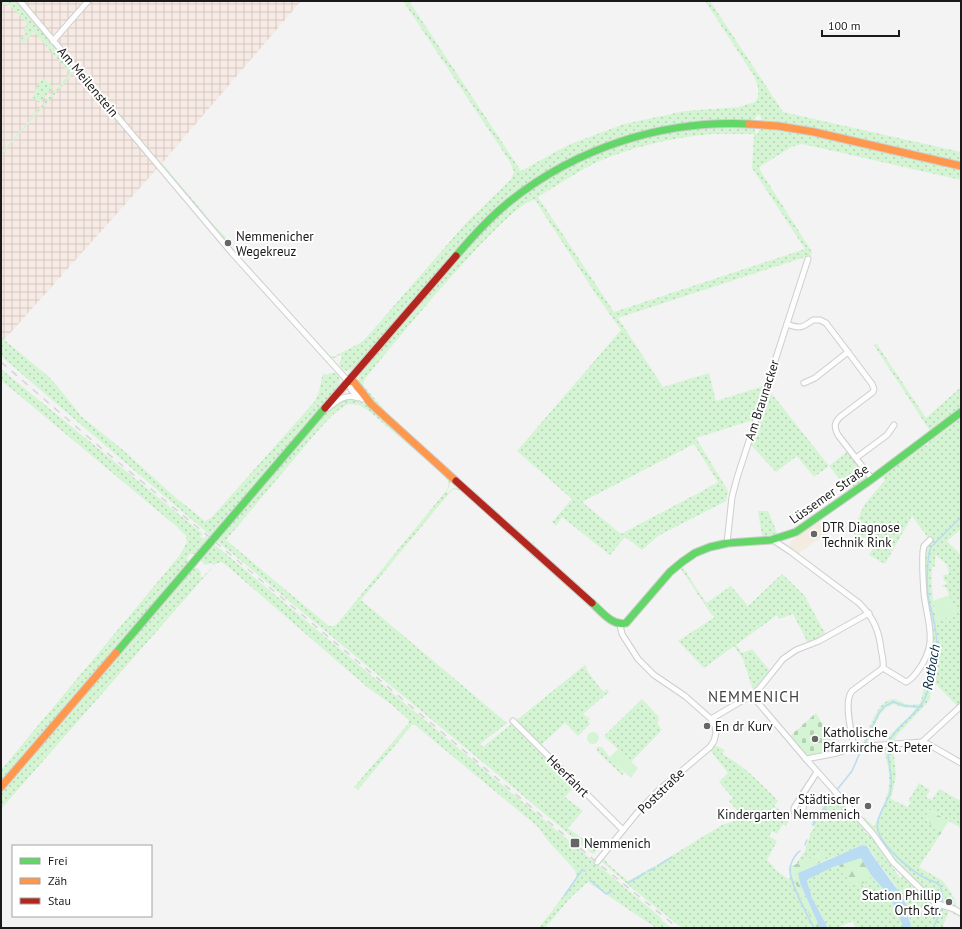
<svg xmlns="http://www.w3.org/2000/svg" width="962" height="929" viewBox="0 0 962 929" font-family="'PT Sans',sans-serif">
	<defs>
		<pattern id="industrial-grid" width="8" height="8" patternUnits="userSpaceOnUse"><rect width="8" height="8" fill="#f7eae4"/><path d="M0 4h8M4 0v8" fill="none" stroke="#d3c8c3"/></pattern>
		<pattern id="grass-dots" width="8" height="8" patternUnits="userSpaceOnUse"><rect width="8" height="8" fill="#d4f4d4"/><path d="M2 2h.1M6 6h.1" fill="none" stroke="#b5d1b5" stroke-width="1.8" stroke-linecap="round"/></pattern>
		<pattern id="forest-firs" width="22" height="20" patternUnits="userSpaceOnUse"><rect width="22" height="20" fill="#d4f4d4"/><path d="M5 1l3.5 6h-7zM16 11l3.5 6h-7z" fill="#b5d1b5"/></pattern>
		<pattern id="cemetery-stones" width="16" height="16" patternUnits="userSpaceOnUse"><rect width="16" height="16" fill="#d4f4d4"/><path d="M2 7V4a2 2 0 0 1 4 0v3zM10 15v-3a2 2 0 0 1 4 0v3z" fill="#b5d1b5"/></pattern>
	</defs>
	<rect width="100%" height="100%" fill="#f3f3f3"/>
	<path fill="#f4ece1" d="M818,521L827,533L798,554L789,546L791,541Z"/>
	<path fill="url(#industrial-grid)" d="M1,1H301L162,163L4,340L1,337Z"/>
	<g fill="url(#grass-dots)" fill-rule="evenodd">
		<path d="M1,1H18L76,70L1,155V153L70,73L34,32L23,43L20,40L26,33L23,30L28,24L8,4L6,6L1,3Z"/>
		<path d="M403,1H409L521,171L568,145L624,124L685,111L739,107L755,102C761,95 758,84 754,76L705,1H710L783,112L961,152V163L764,122L761,119L760,115H757L755,119L750,121L628,136L518,192L355,367L348,371L343,370L339,364L342,357L340,355L335,358H330L326,361L228,252L157,168L162,163L214,225L232,244L230,247L330,356H335L360,343L365,339L466,223L511,179L514,172L510,162Z"/>
		<path d="M44,78L53,87L40,103L32,97L35,94L34,91L38,87L37,86Z"/>
		<path d="M725,126L754,128L756,134H758L759,129L762,127L817,135L961,169V180L807,145L801,144L791,147L763,165L760,167V170L812,252L810,259L805,257L618,318L663,387L709,373L716,401L764,386L753,420L696,438L728,491L726,501L658,536L642,550L625,537L610,555L562,517L556,526L552,522L572,499L517,451L621,330L597,296L535,200C511,199 386,353 365,379L363,385L387,413L531,543H533L536,541L533,544H531L380,409L359,385L358,381L360,374L411,311L481,232L515,201L542,181L561,170L611,147L668,131ZM711,134H754L752,168L805,249L614,312L538,197C556,186 574,174 593,164C630,147 670,138 711,134ZM694,444L718,482L704,490L621,534L582,502Z"/>
		<path d="M1,337L49,377L58,387L82,417L123,450L175,497L205,521L211,518L315,401L319,391L323,373L326,375L330,373H337L340,380L337,388L318,412L212,537L1,356Z"/>
		<path d="M876,343L926,418L961,387V409L930,431L874,345Z"/>
		<path d="M1,369L203,534L200,537L203,539L206,536L209,539L197,554H190L187,558L188,563L1,783V770L180,555L187,542L186,536L176,526L1,380Z"/>
		<path d="M768,389L829,466L848,451L868,477L849,491L829,466L814,477L797,456L776,472L751,445L750,442Z"/>
		<path d="M348,398C359,399 365,404 374,411L450,478V486L446,492L448,493L453,488H460L604,619V620L462,492C458,489 455,488 451,491L361,600L507,723L480,744L483,747L585,665L588,672L603,692L607,689L609,692L583,714L590,719L588,721L590,724L578,736L565,723L541,745L553,764L575,786L565,797L583,811L568,828L591,845L597,851H596L593,854L216,540L323,416L339,402ZM349,404L359,405L370,412L439,471C446,478 452,482 446,491L337,624L334,626H329L226,540C249,513 272,485 295,458C307,445 333,409 349,404Z"/>
		<path d="M961,417V529L947,541L961,555V708L960,709L933,681L929,701L897,735L894,741L886,742C892,729 912,717 915,708L901,707L894,704C877,708 874,731 866,745H862C869,733 876,698 895,699C898,700 900,702 903,703C908,705 913,705 919,704L921,701L930,657L932,644L923,596L920,545L929,539L912,516L885,564L869,555L879,538L870,531L863,540L850,531L857,522L864,505L885,480L881,476L923,446L928,445V443ZM936,555L947,565L949,574L943,575L944,581H946L947,584L942,585L943,587H946L957,616L937,620C932,603 931,585 932,567L935,566V560Z"/>
		<path d="M758,511H768L778,535L762,536Z"/>
		<path d="M213,543L659,916L664,922L671,928H656L588,882L572,896L545,928H539L576,879V874L575,870L549,842L538,827L415,725H412L358,790L354,787L408,724L409,720L392,705L367,687L226,565L221,562L215,564L200,582L1,809V791L192,568L195,567L199,569L201,573L200,577L202,578L214,565L211,563L205,565L201,560V557Z"/>
		<path d="M682,566L706,603L731,586L748,606L782,574L804,595L826,635L808,643L793,614L779,619L777,615L736,645L742,653L752,649L770,671L753,690L743,659L734,646L704,668L678,641L715,617L711,614L681,569L679,568Z"/>
		<path d="M642,699L659,717L658,718L659,719L657,723L662,730L631,762L604,736Z"/>
		<path d="M715,745L725,750L722,754C744,765 761,784 778,801L774,806L781,811L778,814L781,819L788,814L792,816L786,826L783,824L777,834L772,831L769,836L777,841L767,860L774,867L773,868L788,879L790,878L789,872V866L794,865L792,871L796,884L815,928H682L633,889L600,860L603,857L609,865L628,881L660,863L722,825L744,818L729,801L733,798L719,782L728,773L710,750Z"/>
		<path d="M893,746L896,776L891,799L908,807L911,802L908,801L919,783L930,790L926,797L932,800L939,789L961,801V828L928,809L927,820L940,835L919,867L943,881L952,894L957,907L961,910L934,899L895,862L864,820V817L874,827C880,811 891,794 889,777C889,768 886,758 884,749L885,747Z"/>
		<path d="M598,747H602L609,757V759L624,773L622,775L598,752L596,748Z"/>
		<path d="M832,792L866,830L864,831L868,835L870,834L900,878H902L900,871L931,902L929,905L907,914C905,890 879,868 868,846L862,845L826,860L823,853L795,865L805,851L811,832L815,827L811,824Z"/>
		<path d="M861,858L871,875L889,895L904,927L901,928H856L852,921L838,928H828L812,898L807,881L808,878L833,867Z"/>
		<path d="M935,905L954,911L961,916V918L949,911L942,928H910L911,925L909,918Z"/>
	</g>
	<g fill="url(#forest-firs)">
		<path d="M927,809L949,821L940,835C932,825 925,822 927,809Z"/>
		<path d="M824,853L826,860L798,873L800,883L820,928H815L796,884L792,870L794,865Z"/>
		<path d="M861,858L871,875V877C867,883 858,886 851,885L839,865Z"/>
	</g>
	<path fill="url(#cemetery-stones)" d="M816,713L831,739L833,751L807,756L790,736Z"/>
	<g fill="#d4f4d4">
		<path d="M949,595L957,616L937,620L933,601Z"/>
		<circle cx="593" cy="738" r="6"/>
		<path d="M617,750H618L638,768L631,778L609,759V758Z"/>
	</g>
	<path fill="#badcf3" d="M862,845L867,846L873,856L902,896L906,905L907,914L911,925L910,928H901L903,926L889,895L871,875L861,858L833,867L808,879L807,881L812,898L828,928H820L800,883L798,873Z"/>
	<g fill="none" stroke-linecap="round" stroke-linejoin="round">
		<g stroke="#badcf3" stroke-width="1.5">
			<path d="M864,745L879,713L885,706L893,702L906,706L921,707"/>
			<path d="M836,791L852,771L862,748"/>
			<path d="M813,825L834,794"/>
			<path d="M805,845L807,840"/>
			<path d="M800,851C795,854 790,864 790,870C790,884 807,914 814,928"/>
			<path d="M659,865L672,857"/>
			<path d="M648,871L655,868"/>
			<path d="M590,880L606,894L612,891"/>
			<path d="M628,883L645,873"/>
			<path d="M564,896L582,870L585,871"/>
			<path d="M933,928C939,916 946,900 940,886C937,881 930,881 925,878C911,871 883,847 878,831C874,817 889,802 891,789C894,773 883,752 891,738C901,721 921,713 927,693C932,681 938,647 936,634C935,621 930,608 928,595C927,582 927,566 929,553L931,547L961,517"/>
		</g>
		<g stroke="#cecece" stroke-width="7">
			<g id="street">
				<path d="M20,1L232,253L348,381C349,390 355,394 362,399"/>
				<path d="M53,41L88,1"/>
				<path d="M787,324C800,329 802,328 813,320H820L826,323L848,352"/>
				<path d="M804,383L815,378L848,352L872,384L874,389L873,392L840,417C834,423 834,427 838,435L872,479"/>
				<path d="M328,408C337,401 345,393 358,398"/>
				<path d="M856,458L887,435L894,425"/>
				<path d="M773,540L791,552L859,603C873,617 879,630 881,649C882,655 884,662 883,668"/>
				<path d="M727,543L732,497L737,478L808,259"/>
				<path d="M883,668L906,682C911,680 914,676 917,672C939,643 928,626 924,594C923,580 922,565 923,551L924,546L930,540"/>
				<path d="M750,696L759,689L783,659L796,650L819,641L869,613"/>
				<path d="M711,719L750,696L755,699L806,759L873,834L893,862L935,903L954,909L961,913"/>
				<path d="M513,721L623,830"/>
				<path d="M922,742L961,706"/>
				<path d="M854,747C852,735 843,701 852,691L883,668"/>
				<path d="M806,759L837,753L854,747L922,742L928,744L961,763"/>
				<path d="M804,792L803,811L801,814L797,815L794,812V808L817,772"/>
				<path d="M597,862L637,813L658,791L710,747L714,741L716,733L715,726L711,719L685,696L654,675L638,659L622,634L620,625"/>
			</g>
		</g>
		<g stroke="#cecece" stroke-width="9">
			<g id="fast">
				<path d="M456,256C472,237 489,218 509,202C576,148 662,120 749,124"/>
				<path d="M592,603C601,611 613,627 626,623L670,572L682,562L695,553L710,547L728,543L771,540L796,532L872,479L961,412"/>
				<path d="M116,653L325,408"/>
			</g>
		</g>
		<g stroke="#cecece" stroke-width="9">
			<g id="slow">
				<path d="M749,124L778,126L814,132L961,166"/>
				<path d="M348,381L354,382L371,404L456,481"/>
				<path d="M1,787L116,653"/>
			</g>
		</g>
		<g stroke="#cecece" stroke-width="9">
			<g id="jam">
				<path d="M325,408L456,256"/>
				<path d="M456,481L592,603"/>
			</g>
		</g>
		<use href="#street" stroke="#fdfdfd" stroke-width="5"/>
		<use href="#fast" stroke="#63d668" stroke-width="7"/>
		<use href="#slow" stroke="#ff974d" stroke-width="7"/>
		<use href="#jam" stroke="#b3261e" stroke-width="7"/>
		<path stroke="#d5d5d6" stroke-width="1.5" stroke-dasharray="7 7" stroke-linecap="butt" d="M1,362L101,448L219,545L594,860L678,928"/>
	</g>
	<g fill="#666" stroke="#fff" stroke-width="1.5">
		<circle cx="228" cy="243" r="4"/>
		<circle cx="814" cy="534" r="4"/>
		<circle cx="707" cy="726" r="4"/>
		<circle cx="815" cy="739" r="4"/>
		<circle cx="868" cy="806" r="4"/>
		<rect x="570" y="838" width="10" height="10" rx="2"/>
		<circle cx="949" cy="902" r="4"/>
	</g>
	<g text-anchor="middle" dominant-baseline="central" stroke-width="4" stroke-linejoin="round" paint-order="stroke">
		<g font-size="13" fill="#1a1a1a" stroke="#fff">
			<text transform="translate(88 82) rotate(50)">Am Meilenstein</text>
			<text transform="translate(762 400) rotate(-72)">Am Braunacker</text>
			<text transform="translate(829 494) rotate(-35)">Lüssemer Straße</text>
			<text transform="translate(568 776) rotate(45)">Heerfahrt</text>
			<text transform="translate(661 791) rotate(-44)">Poststraße</text>
		</g>
		<g font-size="13" fill="#1a1a1a" stroke="#fff" text-anchor="start">
			<text x="236" y="236">Nemmenicher<tspan x="236" dy="15">Wegekreuz</tspan></text>
			<text x="822" y="527">DTR Diagnose<tspan x="822" dy="15">Technik Rink</tspan></text>
			<text x="715" y="726">En dr Kurv</text>
			<text x="823" y="732">Katholische<tspan x="823" dy="15">Pfarrkirche St. Peter</tspan></text>
			<text x="860" y="799" text-anchor="end">Städtischer<tspan x="860" dy="15">Kindergarten Nemmenich</tspan></text>
			<text x="584" y="843">Nemmenich</text>
			<text x="941" y="895" text-anchor="end">Station Phillip<tspan x="941" dy="15">Orth Str.</tspan></text>
		</g>
		<g font-size="14" font-style="italic" fill="#062d42" stroke="#fff">
			<text transform="translate(931 667) rotate(-80)">Rotbach</text>
		</g>
		<g font-size="15" letter-spacing="1" fill="#414142" stroke="#fff">
			<text x="754" y="696">NEMMENICH</text>
		</g>
	</g>
	<rect width="962" height="929" fill="none" stroke="#1a1a1a" stroke-width="4"/>
	<rect x="12" y="845" width="140" height="72" fill="#ffffff" stroke="#a3a3a3"/>
	<rect x="20" y="858" width="20" height="6" fill="#63d668" stroke="#a3a3a3"/>
	<text x="48" y="865" font-size="12" fill="#1a1a1a">Frei</text>
	<rect x="20" y="878" width="20" height="6" fill="#ff974d" stroke="#a3a3a3"/>
	<text x="48" y="885" font-size="12" fill="#1a1a1a">Zäh</text>
	<rect x="20" y="898" width="20" height="6" fill="#b3261e" stroke="#a3a3a3"/>
	<text x="48" y="905" font-size="12" fill="#1a1a1a">Stau</text>
	<path d="M822 30v6h77v-6" fill="none" stroke="#1a1a1a" stroke-width="2"/>
	<text x="828" y="30" font-size="12" fill="#1a1a1a" stroke="#ffffff" stroke-width="3" paint-order="stroke">100 m</text>
</svg>
